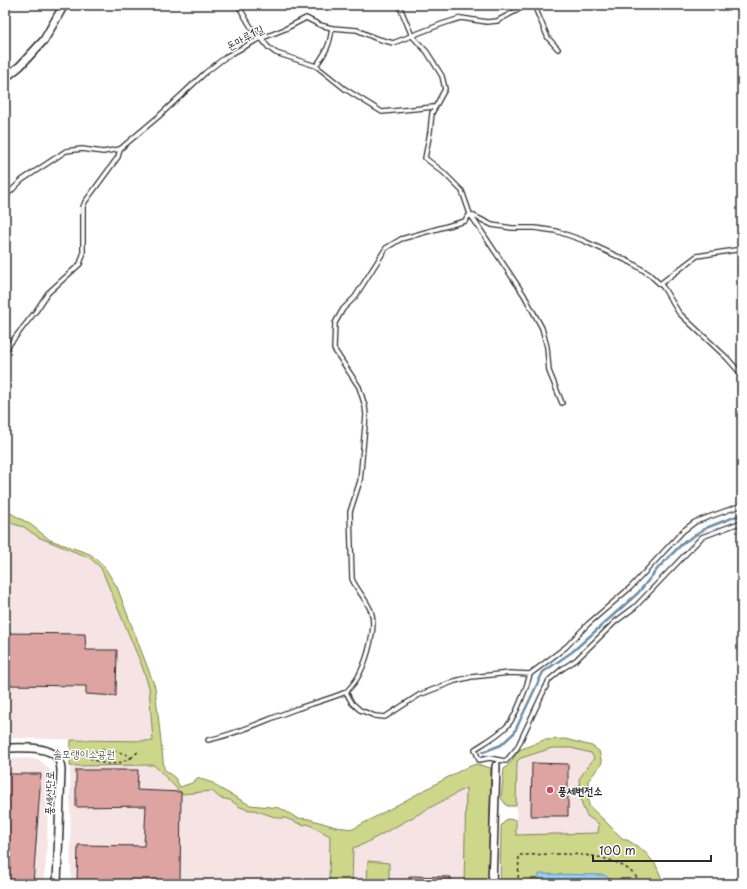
<svg xmlns="http://www.w3.org/2000/svg" width="747" height="889" viewBox="0 0 747 889" font-family="'Playpen Sans','Poor Story',sans-serif">
	<rect width="100%" height="100%" fill="#fff"/>
	<filter id="ink" filterUnits="userSpaceOnUse"><feTurbulence type="fractalNoise" baseFrequency=".025" numOctaves="2"/><feDisplacementMap in="SourceGraphic" scale="8" xChannelSelector="R" yChannelSelector="G"/><feConvolveMatrix kernelMatrix="1 2 1 2 8 2 1 2 1" color-interpolation-filters="sRGB"/></filter>
	<g filter="url(#ink)">
		<g fill="#f5e4e3">
			<path d="M5,518L13,524L24,527L38,537L90,558L101,568L142,666L149,687L153,741L5,738Z"/>
			<path d="M552,748H571L592,753L594,758L579,779L582,805L587,816L599,824L598,833L516,835L517,760L521,758Z"/>
			<path d="M5,758L39,759L50,770L46,862L43,884H5Z"/>
			<path d="M154,765L182,794L212,791L220,798L230,800L240,807L278,818H285L293,822L308,824L330,836L329,884H71L70,766Z"/>
			<path d="M466,788L464,884H352L353,848L364,844Z"/>
		</g>
		<g fill="#ccd78a" stroke="#7c815a">
			<path d="M5,510L30,524L50,540L90,554L99,561L105,568L117,587L155,687L164,769L175,778L180,787L192,783L197,778L213,783L219,788L250,805L280,808L297,818L309,819L336,827L353,829L465,768L476,764L491,768L488,884H464L466,788L364,844L353,848L352,884H329L330,836L308,824L303,825L285,818H278L254,810H249L240,807L230,800L220,798L212,791L182,794L154,765L70,766L71,740L153,741L149,687L142,666L101,568L90,558L38,537L24,527L13,524L5,518Z"/>
			<path d="M565,739L592,746L599,751L602,763L588,781L589,806L605,821L622,838L629,841L643,850L656,865L664,884H500L501,826L507,819L516,820V835L598,833L599,824L587,816L582,805L579,779L594,758L591,753L571,748H552L521,758L517,761L516,806H507L501,798L504,769L511,762L519,750L544,740Z"/>
			<path d="M368,861L389,863V884H367Z"/>
		</g>
		<path fill="#97cff6" stroke="#6c8da5" d="M539,874L604,875L617,884H539Z"/>
		<g fill="none" stroke-linecap="round" stroke-linejoin="round">
			<path stroke="#6c8da5" stroke-width="2.5" d="M483,752L501,745L514,733L543,672L572,652L638,593L659,567L683,543L706,528L742,514"/>
		</g>
		<g fill="#dea4a1" stroke="#2b2b2b">
			<path d="M5,633L85,634L86,650H117L116,696L86,694V686L5,685Z"/>
			<path d="M532,763L568,764V816H531Z"/>
			<path d="M76,770H138L137,790L181,792L180,884L77,883L78,845L144,846L146,806L76,807Z"/>
			<path d="M5,774H41L33,884H5Z"/>
			<path d="M409,876L451,877V884H409Z"/>
		</g>
		<g fill="none" stroke-linecap="round" stroke-linejoin="round">
			<g stroke="#2b2b2b" stroke-width="6">
				<g id="lane">
					<path d="M238,5L255,34L261,38L268,47L276,53L316,66L345,89L382,112L434,107"/>
					<path d="M399,5L412,36L427,52L442,76L445,89L432,113L430,132L425,158L443,172L462,191L470,214L492,225L512,228H535L556,231L582,240L632,263L649,274L663,287L679,313L727,358L742,375"/>
					<path d="M534,5L548,38L558,49"/>
					<path d="M316,66C326,52 330,45 332,28"/>
					<path d="M5,197L22,180L66,151L82,149L103,152L120,149L158,117L205,73L227,56L255,41L285,29L306,18L320,25L332,28L357,30L375,38L393,43L442,24L461,18L487,22L497,21L527,5"/>
					<path d="M660,284L697,256L742,249"/>
					<path d="M5,352L9,345L36,311L48,293L80,264L83,255V207L85,202L118,157L120,149"/>
					<path d="M530,674L566,647L588,624L631,587L683,531L695,522L742,505"/>
					<path d="M208,740C241,733 265,720 296,709C313,703 330,699 346,692"/>
					<path d="M499,760L506,761L517,748L549,680L562,669L576,660L615,622L635,607L702,537L742,522"/>
					<path d="M496,766L499,760L490,758L479,760L475,749C486,742 499,735 508,725C516,716 527,686 530,674L510,673L471,677L455,681L419,695L385,717L375,716L360,710L352,703L346,692C351,687 356,681 359,675C367,660 377,627 371,611C366,599 357,590 352,579L350,512L360,481L366,415L365,406L359,387L334,349L335,323L343,309L355,297L386,248L401,239L465,221L470,214L524,295L542,328L547,347L549,371L562,403"/>
				</g>
			</g>
			<g stroke="#2b2b2b" stroke-width="10">
				<g id="street">
					<path d="M5,78L20,66L44,40L64,5"/>
					<path d="M5,748C20,748 51,745 59,760C60,763 61,767 61,770L57,884"/>
					<path d="M492,884L496,766"/>
				</g>
			</g>
			<g stroke="#2b2b2b" stroke-width="1.5" stroke-dasharray="3 3" stroke-linecap="butt">
				<path d="M72,756L85,755L101,750L114,751L126,754L131,758C114,767 101,765 85,755"/>
				<path d="M131,758L140,750"/>
				<path d="M518,884L519,855C555,855 620,846 641,884"/>
			</g>
			<use href="#lane" stroke="#fff" stroke-width="3.5"/>
			<use href="#street" stroke="#fff" stroke-width="7"/>
		</g>
	</g>
	<circle fill="#d1495b" stroke="#fff" stroke-width="1.5" cx="550" cy="790" r="4"/>
	<g text-anchor="middle" dominant-baseline="central" stroke-width="3" stroke-linejoin="round" paint-order="stroke">
		<g font-size="11" fill="#2b2b2b" stroke="#fff">
			<text transform="translate(245 37) rotate(-28)">돈마루1길</text>
			<text transform="translate(49 793) rotate(-89)">풍세산단로</text>
		</g>
		<g font-size="11" fill="#5b5f48" stroke="#fff">
			<text x="84" y="753">솔모랭이소공원</text>
		</g>
		<g font-size="11" font-weight="bold" fill="#2b2b2b" stroke="#fff" text-anchor="start">
			<text x="558" y="790">풍세변전소</text>
		</g>
	</g>
	<rect width="747" height="889" fill="none" stroke="#fff" stroke-width="20"/>
	<rect x="10" y="10" width="727" height="869" fill="none" stroke="#2b2b2b" stroke-width="1.5" filter="url(#ink)"/>
	<path d="M593 855v6h118v-6" fill="none" stroke="#2b2b2b" stroke-width="2"/>
	<text x="599" y="855" font-size="12" fill="#2b2b2b" stroke="#ffffff" stroke-width="3" paint-order="stroke">100 m</text>
</svg>
